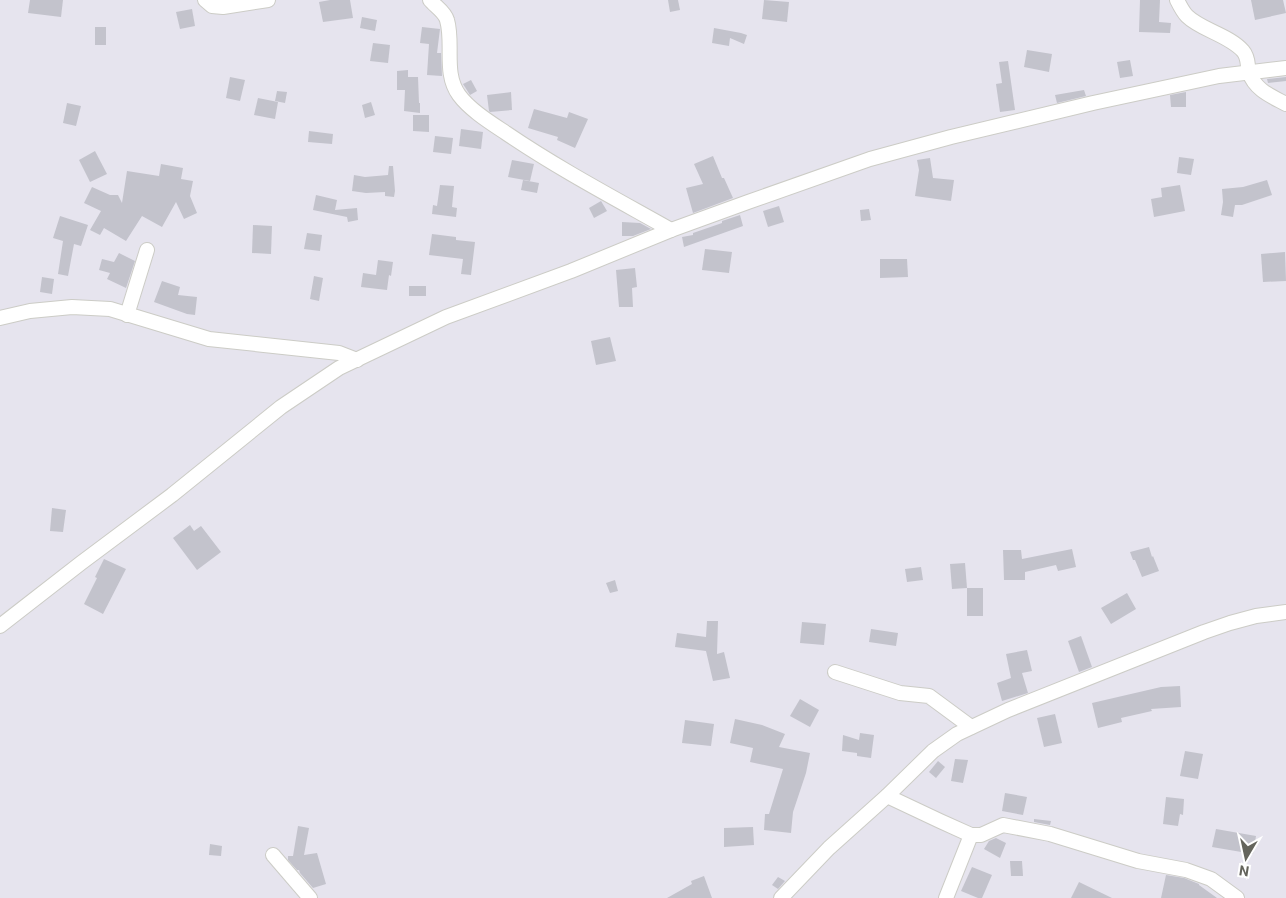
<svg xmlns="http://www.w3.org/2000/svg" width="1286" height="898" viewBox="0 0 1286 898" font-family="Roboto,sans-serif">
	<rect width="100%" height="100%" fill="#e6e4ee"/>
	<g fill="#c3c3cc">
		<path d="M30,0H63L61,17L28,13Z"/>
		<path d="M330,0H350L353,18L323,22L319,2Z"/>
		<path d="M668,0H678L680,10L670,12Z"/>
		<path d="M764,0L789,2L787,22L762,19Z"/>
		<path d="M1140,0H1160L1159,22L1171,23L1170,33L1139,32Z"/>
		<path d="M1251,0H1283L1286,13L1255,20Z"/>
		<path d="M192,9L195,26L180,29L176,12Z"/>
		<path d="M362,17L377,20L375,31L360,28Z"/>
		<rect x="95" y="27" width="11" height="18"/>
		<path d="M422,27L440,29L437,53H441L442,76L427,75L429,44L420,43Z"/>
		<path d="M714,28L741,33L747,35L744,44L730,38L729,46L712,43Z"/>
		<path d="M373,43L390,45L388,63L370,61Z"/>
		<path d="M1027,50L1052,54L1049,72L1024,67Z"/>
		<path d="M1130,60L1133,76L1120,78L1117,62Z"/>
		<path d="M1008,61L1015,110L1000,112L996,84L1002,83L999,62Z"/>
		<path d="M408,70V77H418L419,103H420V113L404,111L405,90H397V71Z"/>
		<path d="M230,77L245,80L240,101L226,98Z"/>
		<path d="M1286,77V81L1268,83L1267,79Z"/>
		<path d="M471,80L477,91L470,95L463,84Z"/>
		<path d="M1084,90L1086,96L1057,103L1055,95Z"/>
		<path d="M277,91L287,92L285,103L275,101Z"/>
		<path d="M511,92L512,110L490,112L489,111L487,95Z"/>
		<path d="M1186,92V107H1171L1170,95Z"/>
		<path d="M258,98L278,102L275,119L254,115Z"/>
		<path d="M371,102L375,115L365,118L362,105Z"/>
		<path d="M67,103L81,106L76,126L63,123Z"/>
		<path d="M534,109L567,118L569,112L588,119L575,148L557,140L558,137L528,128Z"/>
		<path d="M413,115H429V132L413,131Z"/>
		<path d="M461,129L483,132L481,149L459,146Z"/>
		<path d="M309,131L333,134L332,144L308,142Z"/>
		<path d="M435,136L453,138L451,154L433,152Z"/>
		<path d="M95,151L107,174L90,182L79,160Z"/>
		<path d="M713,156L722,178H724L733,198L693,213L686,188L703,184L694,164Z"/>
		<path d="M1179,157L1194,159L1191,175L1177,173Z"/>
		<path d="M930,158L933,178L954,180L951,201L915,196L919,170L917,160Z"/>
		<path d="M512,160L534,164L530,181L508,177Z"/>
		<path d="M161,164L183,168L181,179L193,181L190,196L197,213L184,219L176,202L162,227L142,216L126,241L104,228L100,235L90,230L101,211L84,203L92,187L110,195H118L122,203L127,171L159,176Z"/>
		<path d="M389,166H393L395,191L394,197L385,196V192L366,193L352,191L354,175L365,177L388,175Z"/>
		<path d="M523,180L539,183L537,193L521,190Z"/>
		<path d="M1267,180L1272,195L1242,205H1235L1233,217L1221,215L1223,202L1222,189L1243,187Z"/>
		<path d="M440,185L454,186L452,207L457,208L456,217L432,214L433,205L437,206Z"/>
		<path d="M1180,185L1185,211L1154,217L1151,199L1162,197L1161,188Z"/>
		<path d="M316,195L337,200L335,210L357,208L358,220L348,222L347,217L313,210Z"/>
		<path d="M601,201L607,211L594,218L589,208Z"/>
		<path d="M779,206L784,222L768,227L763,211Z"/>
		<path d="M869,209L871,220L861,221L860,210Z"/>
		<path d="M740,215L743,226L684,247L682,237L693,235V233L722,223V221Z"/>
		<path d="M60,216L88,225L81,246L74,244L68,276L58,274L63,241L53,238Z"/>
		<path d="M622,222L640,223L651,229L633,236H622Z"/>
		<path d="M253,225L272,226L271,254L252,253Z"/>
		<path d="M307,233L322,235L320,251L304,249Z"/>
		<path d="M432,234L456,237V240L475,242L471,275L461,274L463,259L429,255Z"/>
		<path d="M705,249L732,252L729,273L702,270Z"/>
		<path d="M1285,252L1286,281L1263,282L1261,254Z"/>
		<path d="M119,253L135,261L126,288L107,279L110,273L99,270L102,259L114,262Z"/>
		<path d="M880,259H907L908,277L880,278Z"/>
		<path d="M378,260L393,262L391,276L389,275L387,290L361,287L363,273L376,275Z"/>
		<path d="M635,268L637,287L632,288L633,307H619L616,270Z"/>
		<path d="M314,276L323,278L319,301L310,299Z"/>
		<path d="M42,277L54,279L52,294L40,292Z"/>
		<path d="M162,281L180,287L178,295L197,297L195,315L187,314L154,302Z"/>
		<rect x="409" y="286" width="17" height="10"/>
		<path d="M610,337L616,361L596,365L591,341Z"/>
		<path d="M52,508L66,510L63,532L50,531Z"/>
		<path d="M190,525L194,531L201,526L221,552L197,570L173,538Z"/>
		<path d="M1149,547L1152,557L1153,556L1159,571L1142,577L1135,560H1133L1130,552Z"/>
		<path d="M1072,549L1076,567L1058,571L1056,565L1025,572V580H1004L1003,550H1021L1022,559Z"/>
		<path d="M104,559L126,569L103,614L84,604L97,578L95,577Z"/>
		<path d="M965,563L967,588L952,589L950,564Z"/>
		<path d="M921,567L923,580L907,582L905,569Z"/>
		<path d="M615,580L618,591L610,593L606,583Z"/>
		<rect x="967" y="588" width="16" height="28"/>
		<path d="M1127,593L1136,609L1111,624L1101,608Z"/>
		<path d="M707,621H718L717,654L724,652L730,678L713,681L706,651L675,647L677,633L706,637Z"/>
		<path d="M802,622L826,624L824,645L800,643Z"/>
		<path d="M871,629L898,633L896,646L869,642Z"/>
		<path d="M1081,636L1092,667L1079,672L1068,641Z"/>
		<path d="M1027,650L1032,671L1022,673L1028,693L1002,701L997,683L1011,678L1006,654Z"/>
		<path d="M1180,686L1181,707L1151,709L1152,711L1121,718L1122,722L1098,728L1092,703L1161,687Z"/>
		<path d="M800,699L819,710L810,727L790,716Z"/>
		<path d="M1055,714L1062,743L1044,747L1037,718Z"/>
		<path d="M735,719L762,725L785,734L779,747L810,753L806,773L793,812L791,833L764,830L765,814H769L783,769L750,762L753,748L730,743Z"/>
		<path d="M685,720L714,724L711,746L682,743Z"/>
		<path d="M860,733L874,735L871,758L857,756V753L842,751L843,735L859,740Z"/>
		<path d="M1185,751L1203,754L1198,779L1180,776Z"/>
		<path d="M955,759L968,760L963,783L951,781Z"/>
		<path d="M938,761L945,767L936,778L929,772Z"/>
		<path d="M1005,793L1027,797L1023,815L1002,811Z"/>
		<path d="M1166,797L1184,799L1183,815L1180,814L1178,826L1163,824Z"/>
		<path d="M1034,819L1051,821L1050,825L1034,822Z"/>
		<path d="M298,826L309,828L304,855L317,853L326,884L313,888L300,873L299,870H297L288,860V856H293Z"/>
		<path d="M753,827L754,845L724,847V828Z"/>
		<path d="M1216,829L1256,836L1253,854L1212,847Z"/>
		<path d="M996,838L1006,843L1000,858L984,849L989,841Z"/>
		<path d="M210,844L222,846L221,856L209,855Z"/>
		<path d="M1010,861H1022L1023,876H1011Z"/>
		<path d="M972,867L992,875L982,898H978L961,891Z"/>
		<path d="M1166,875L1184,878L1199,884V885L1217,898H1161Z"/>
		<path d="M704,876L712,898H667L692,884L691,881Z"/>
		<path d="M778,877L785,881L778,889L772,885Z"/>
		<path d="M1079,882L1112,898H1071Z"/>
	</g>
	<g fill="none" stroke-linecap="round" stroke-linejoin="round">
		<g stroke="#ccccc6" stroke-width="16">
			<g id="street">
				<path d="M205,0L212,6L223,7L268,0"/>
				<path d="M430,0C435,6 445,12 447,20C454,44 443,73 459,95C470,110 491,123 506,133C559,169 616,199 671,230"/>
				<path d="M1177,0C1180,6 1183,12 1187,16C1201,30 1229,35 1243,51C1249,58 1247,65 1249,72C1255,90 1271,96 1286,104"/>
				<path d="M127,315L147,250"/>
				<path d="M0,318L30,311L72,307L110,309L209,339L339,353L357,360"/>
				<path d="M0,626L81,563L172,495L281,407L339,368L446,317L571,271L671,230L748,202L870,159L951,137L1093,103L1219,76L1286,68"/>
				<path d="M835,672L900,693L929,696L971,727"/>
				<path d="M887,796L940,821L971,835H981L1003,825L1050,834L1138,861L1186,870L1211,879L1237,898"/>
				<path d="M273,855L310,898"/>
				<path d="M781,898L829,848L887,796L933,751L957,734L1008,710L1204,632L1230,623L1256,616L1286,612"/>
				<path d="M946,898L971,835"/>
			</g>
		</g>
		<use href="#street" stroke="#fff" stroke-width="14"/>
	</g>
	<g transform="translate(1246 858) rotate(189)" stroke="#ffffff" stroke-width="4" paint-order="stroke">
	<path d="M0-4L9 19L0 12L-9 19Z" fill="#64645c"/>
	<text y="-8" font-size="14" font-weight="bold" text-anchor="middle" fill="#64645c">N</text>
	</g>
</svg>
